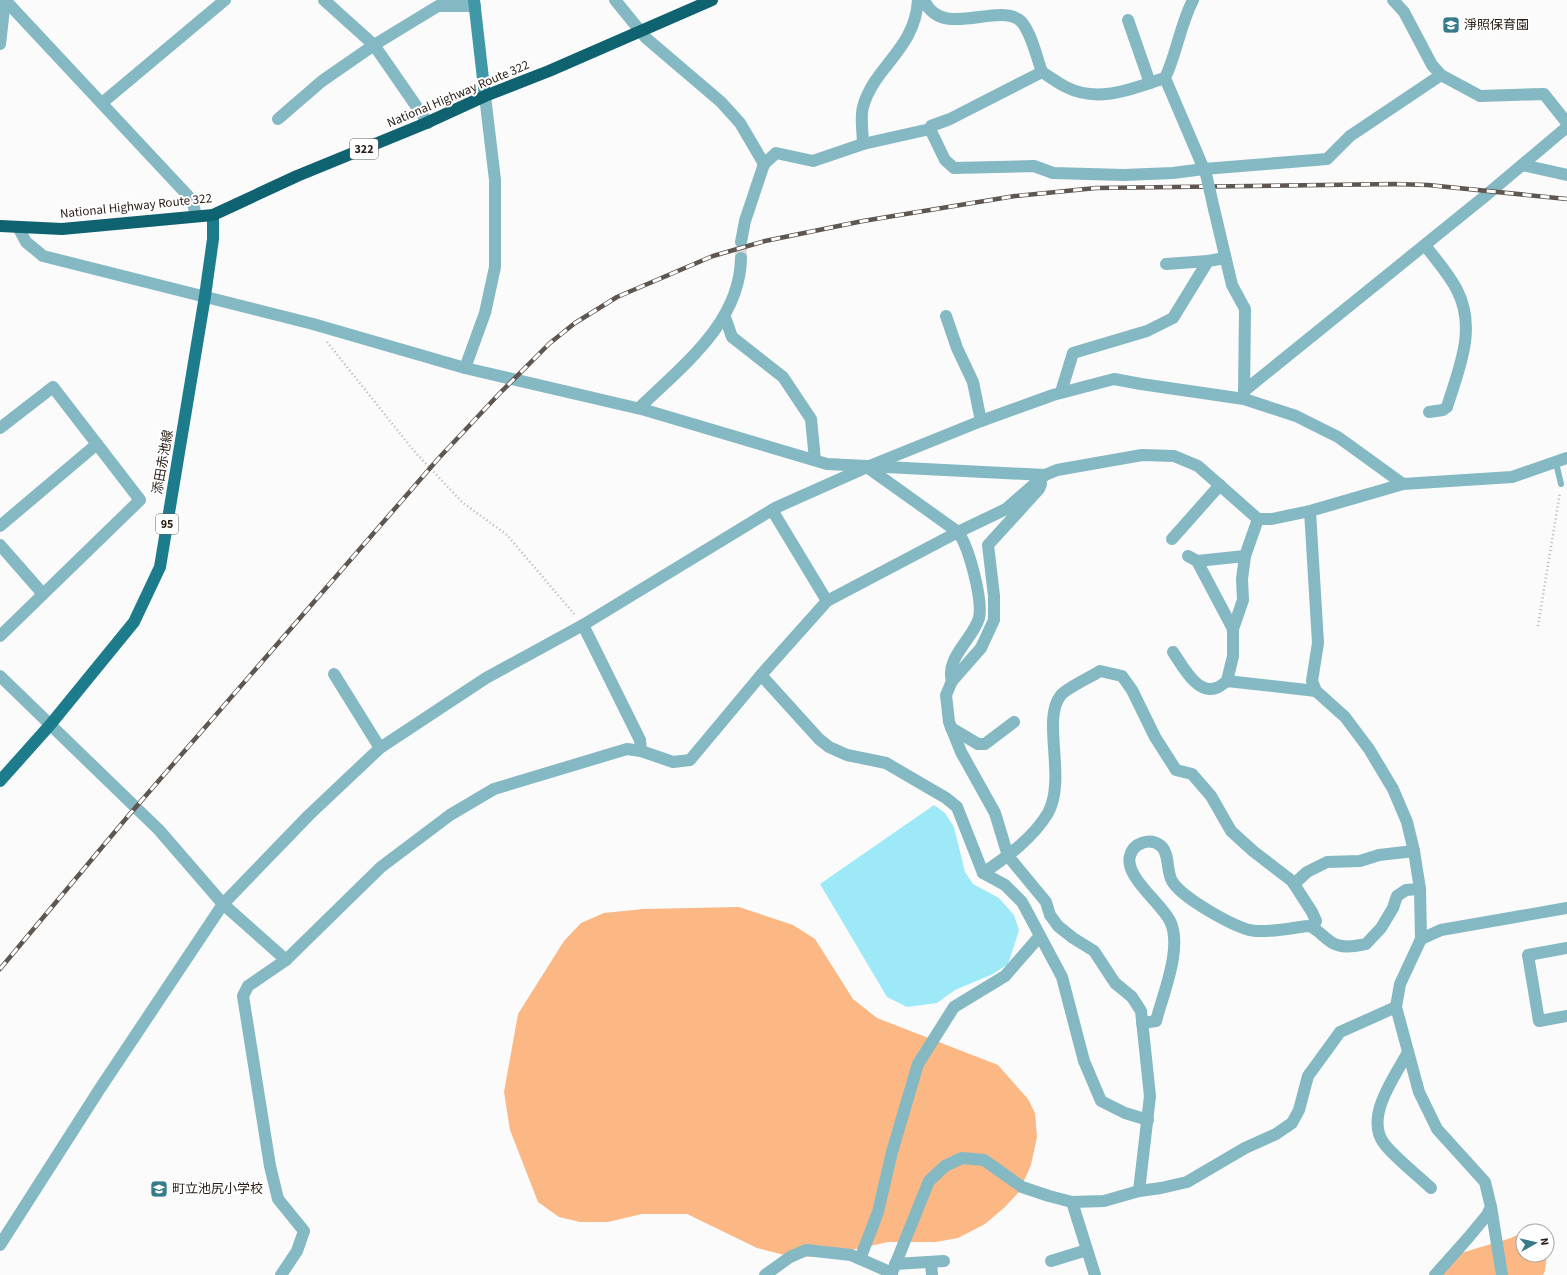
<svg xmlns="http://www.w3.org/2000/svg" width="1567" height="1275" viewBox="0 0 1567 1275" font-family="'Source Sans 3','Noto Sans JP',sans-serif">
	<rect width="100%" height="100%" fill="#fbfbfb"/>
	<g fill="#fbb885">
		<path d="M739,907L793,925L815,939L853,999L877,1018L998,1065L1028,1099L1035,1113L1037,1137L1031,1165L1019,1192L1005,1207L985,1224L958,1238L936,1242H888L819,1257L788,1256L757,1248L687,1214H642L608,1222H580L559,1217L538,1202L510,1130L504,1092L518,1014L564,941L581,923L604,913L643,909Z"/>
		<path d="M1523,1232V1255H1547L1545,1271L1543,1275H1432L1461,1253L1511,1238Z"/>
	</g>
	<path fill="#9ee9f8" d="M934,805L945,813L954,827L965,872L973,884L999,898L1014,915L1019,930L1016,940L1008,964L993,974L955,990L937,1003L907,1007L887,997L820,884Z"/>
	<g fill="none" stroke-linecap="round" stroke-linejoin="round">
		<path stroke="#dbdad8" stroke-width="12" stroke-dasharray="12 6" stroke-linecap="butt" d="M741,258V242"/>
		<g stroke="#b6b2af" stroke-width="2.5" stroke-dasharray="1 3" stroke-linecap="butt">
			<path d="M327,342L414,451L463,503L507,535L575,615"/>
			<path d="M1538,626L1560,492"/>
		</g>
		<path stroke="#84b8c3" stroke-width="6" d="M1556,463L1561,484"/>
		<g stroke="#84b8c3" stroke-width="12">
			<path d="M5,0L192,200L196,215"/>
			<path d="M324,0L374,45L428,123"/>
			<path d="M615,0L646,38L721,102L740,123L764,164L776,153L813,161L863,144L930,129L931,126L950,119L1042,72C1050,77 1058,83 1066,87C1099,104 1133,88 1165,78"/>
			<path d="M924,0C941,39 994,4 1018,19C1030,26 1037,59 1042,72"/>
			<path d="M1193,0C1180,25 1177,53 1165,78L1206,174"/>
			<path d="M1393,0L1404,12L1432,65L1441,75L1480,96L1544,94L1567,123"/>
			<path d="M1128,20L1150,83"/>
			<path d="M0,44L5,0"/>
			<path d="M102,103L225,0"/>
			<path d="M278,119L322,81L374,45L438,6H475"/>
			<path d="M930,129L945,160L954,168L1034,166L1053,173L1124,175L1173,173L1204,169L1327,159L1350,136L1441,75"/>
			<path d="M863,144C863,133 860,118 863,107C874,66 915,50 918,0"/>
			<path d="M1522,165L1567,175"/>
			<path d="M1214,209L1232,285L1245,309L1244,396"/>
			<path d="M18,227L26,242L43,256L313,324L465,368L645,410L827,464L1045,475"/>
			<path d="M741,242L745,221L764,164"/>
			<path d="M1425,245C1435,259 1449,274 1457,290C1477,329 1459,368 1447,407L1443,410L1429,412"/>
			<path d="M1166,264L1208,261"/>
			<path d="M946,316L957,348L973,382L981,421"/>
			<path d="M725,317L732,337L783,377L811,419L815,460"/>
			<path d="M465,368L485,313L495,267V180L485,96"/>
			<path d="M1244,391L1484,197L1567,127"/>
			<path d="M1061,392L1073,353L1147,331L1173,318L1208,261L1225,258"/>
			<path d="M639,408C682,366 740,323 741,258"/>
			<path d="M0,428L53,387L140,500L0,636"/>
			<path d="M1041,484L1039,489L988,545L994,596V620L981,648L952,681L946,695L949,722L961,752L995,813L1008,856L1046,902L1050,915L1058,926L1073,938L1094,951L1115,983L1132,997L1141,1011L1150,1096L1139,1191"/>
			<path d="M772,510L827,601"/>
			<path d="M1310,511L1318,643L1312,681L1316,691L1345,717L1369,749L1393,789L1407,822L1414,851L1420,889L1421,939L1400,984L1396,1007L1419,1092L1437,1129L1485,1182L1491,1207L1487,1215L1468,1238L1435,1275"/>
			<path d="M0,526L97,444"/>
			<path d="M1172,539L1220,485"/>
			<path d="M0,545L43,594"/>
			<path d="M1188,556L1197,561L1245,556L1258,519"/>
			<path d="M1197,561L1233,629V656L1227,681"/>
			<path d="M583,625L640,740L641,751"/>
			<path d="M1233,629L1243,600L1242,579L1245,556"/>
			<path d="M1173,652C1182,665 1197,695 1216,688C1220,687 1224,683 1227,681L1316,691"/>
			<path d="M334,674L380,748"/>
			<path d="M761,675L827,601L958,532L867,467"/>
			<path d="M0,676L159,830L223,904L286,960"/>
			<path d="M952,681C945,658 973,639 979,618C983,600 969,547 958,532L1006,509L1045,475L1057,470L1142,455L1174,456L1198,466L1258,519H1272L1310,511L1403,484L1512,477L1567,458"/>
			<path d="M951,728L978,744H985L1014,722"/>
			<path d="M983,873C1007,857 1033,838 1048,813C1067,778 1041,719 1061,695C1067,688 1091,677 1100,671L1122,676L1132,690L1155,737L1176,770L1192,774L1211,796L1231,831L1253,851L1292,881L1312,912L1316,921L1313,927"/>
			<path d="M1294,884L1307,872L1327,862L1360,861L1379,855L1414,851"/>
			<path d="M1421,939L1441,930L1567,908"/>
			<path d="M1567,948L1528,955L1539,1021L1567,1016"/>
			<path d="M1142,1023L1156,1021C1163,994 1183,947 1170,921C1161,903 1124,876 1130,856C1133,843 1150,837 1161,846C1170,854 1166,871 1172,881C1181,897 1237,930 1256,931C1273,932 1291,928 1308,926C1317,928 1323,937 1331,942C1341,949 1355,946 1366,944L1381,928L1393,908L1397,896L1406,890L1420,889"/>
			<path d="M1408,1052C1395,1077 1362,1119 1386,1146C1399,1161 1416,1174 1431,1188"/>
			<path d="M1072,1202L1095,1275"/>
			<path d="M1491,1207L1502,1275"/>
			<path d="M0,1245L99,1090L223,904L309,815L380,748L486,678L583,625L775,508L867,467L981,421L1053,395L1114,379L1141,384L1244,399L1296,416L1338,437L1403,484"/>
			<path d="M860,1259L878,1212L892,1152L918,1064L954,1007L1005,976L1039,937"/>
			<path d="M1051,1261L1087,1250"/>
			<path d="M931,1262L932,1275"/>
			<path d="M895,1264L944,1261"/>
			<path d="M281,1275L297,1251L304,1231L278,1199L270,1166L243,996L248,986L286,960L381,867L450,815L494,789L627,749L641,751L673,762L690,760L761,675L819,739L829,747L847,755L886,763L946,798L957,807L983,873L1005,885L1022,902L1062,977L1084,1061L1101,1101L1125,1113L1148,1120"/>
			<path d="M765,1275L790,1257L806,1250L851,1255L892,1273"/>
			<path d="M891,1275L929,1181L945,1166L962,1158L984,1160L1022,1187L1049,1196L1072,1202L1104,1201L1139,1191L1161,1188L1187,1182L1245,1148L1276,1134L1292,1123L1299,1110L1308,1076L1340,1032L1396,1007"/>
		</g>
		<path stroke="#3f97a7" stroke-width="12" d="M474,0L485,96"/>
		<path stroke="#1d7c8c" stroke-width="12" d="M0,781L50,725L134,622L160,567L205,296L213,239V215"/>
		<path stroke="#0f6371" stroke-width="12" d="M0,226L62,229L213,215L297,176L424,124L485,96L549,71L712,0"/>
		<g stroke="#5f5650" stroke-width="4.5">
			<path id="rail" d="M0,969L129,815L438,459L499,394L550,343L575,323L617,297L713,256L765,241L863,221L1015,196L1096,188L1394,184L1428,185L1567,199"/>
		</g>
		<use href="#rail" stroke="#fff" stroke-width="3" stroke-dasharray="9" stroke-linecap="butt"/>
		<path stroke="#84b8c3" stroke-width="12" d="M1206,174L1214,209"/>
	</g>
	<defs>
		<g id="school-square" transform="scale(0.9)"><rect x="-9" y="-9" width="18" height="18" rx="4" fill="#367b89" stroke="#fff"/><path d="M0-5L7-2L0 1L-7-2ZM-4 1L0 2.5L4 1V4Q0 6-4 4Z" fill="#fff"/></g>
	</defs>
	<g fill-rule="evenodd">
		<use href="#school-square" x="1451" y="25"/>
		<use href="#school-square" x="159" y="1189"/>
	</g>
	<g text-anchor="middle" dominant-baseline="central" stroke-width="4" stroke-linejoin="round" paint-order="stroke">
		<g fill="#fff" stroke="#68605a" stroke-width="1">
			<rect x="350" y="139" width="28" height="20" rx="3"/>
			<rect x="156" y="514" width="22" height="20" rx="3"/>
		</g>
		<g font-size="12" font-weight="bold" fill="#281c14">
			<text x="364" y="149">322</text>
			<text x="167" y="524">95</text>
		</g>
		<g font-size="13" fill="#281c14" stroke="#fff" text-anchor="start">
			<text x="1464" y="25">淨照保育園</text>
			<text x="172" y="1189">町立池尻小学校</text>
		</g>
		<g font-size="13" fill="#281c14" stroke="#fff">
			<text transform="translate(458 94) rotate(-23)">National Highway Route 322</text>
			<text transform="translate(136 206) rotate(-6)">National Highway Route 322</text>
			<text transform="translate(163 462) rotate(-80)">添田赤池線</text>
		</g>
	</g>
	<g transform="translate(1535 1243) rotate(82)"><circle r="19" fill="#ffffff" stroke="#a9a4a1"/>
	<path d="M0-3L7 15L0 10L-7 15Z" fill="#367b89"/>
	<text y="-6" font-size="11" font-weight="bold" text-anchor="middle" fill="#281c14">N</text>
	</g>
</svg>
